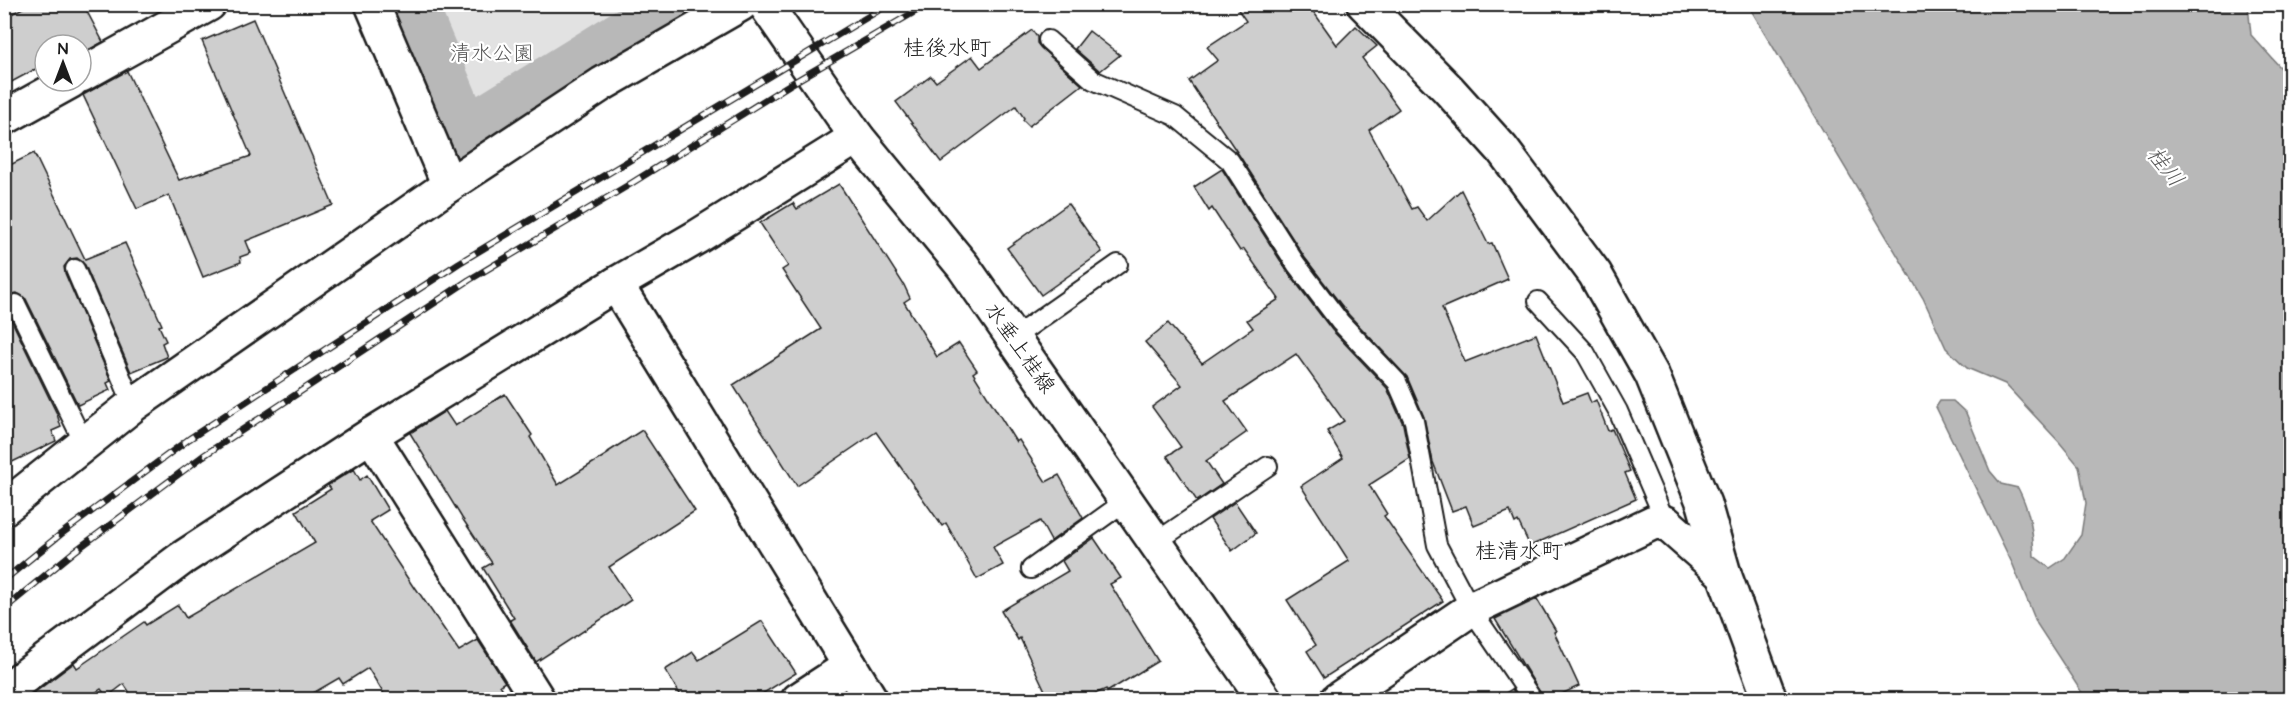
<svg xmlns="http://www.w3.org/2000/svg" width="2295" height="704" viewBox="0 0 2295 704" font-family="'Architects Daughter','Klee One',sans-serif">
	<rect width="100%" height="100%" fill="#fff"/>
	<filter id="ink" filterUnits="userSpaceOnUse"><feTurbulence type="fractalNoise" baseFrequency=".0167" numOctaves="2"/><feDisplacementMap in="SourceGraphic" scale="12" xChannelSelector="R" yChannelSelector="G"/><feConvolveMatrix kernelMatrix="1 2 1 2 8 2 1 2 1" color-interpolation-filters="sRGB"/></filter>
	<g filter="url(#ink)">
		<path fill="#e2e2e2" stroke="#7f7f7f" stroke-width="1.5" d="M418,5H662L470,123Z"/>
		<path fill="#b8b8b8" stroke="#7a7a7a" stroke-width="1.5" d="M1748,5H2248L2251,35L2290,78V699H2086L2037,624L2013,565L1936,407L1940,401H1953L1966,413L1990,471L2001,484L2018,488C2030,511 2033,531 2034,556L2050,568L2065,558L2081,535L2086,503L2079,466L2060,443L2005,384L1967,368L1946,348L1923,298Z"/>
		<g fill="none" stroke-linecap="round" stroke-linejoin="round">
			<path stroke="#b8b8b8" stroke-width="63" d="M405,4L459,132L473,135L685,4"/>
		</g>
		<g fill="#cecece" stroke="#1c1c1c" stroke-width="1.5">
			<path d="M30,4H83L103,42L81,54V45H45V64L4,86V18Z"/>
			<path d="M1234,4H1308L1337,45L1356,26L1377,46L1362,58L1399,109L1369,130L1412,209L1417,207L1427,221L1461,190L1488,244L1492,243L1508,279L1442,308L1465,362L1536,334L1563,402L1587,393L1591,403L1596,400L1608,431L1612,429L1630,471L1625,473L1636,499L1530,546L1518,521L1515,523L1510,511L1474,526L1466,506L1452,511L1433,462L1424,417L1407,377L1349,315L1305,258L1239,155L1189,81L1218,60L1207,47L1246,21Z"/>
			<path d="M253,19L333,205L246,241L251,253L240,257L241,262L203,277L169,195L137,209L83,95L127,71L179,180L251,156L202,41Z"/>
			<path d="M1032,30L1037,37V43L1041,48L1082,85L1029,126L1023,120L1024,118L1016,106L941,162L896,102L931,76L936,82L972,56L981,68Z"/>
			<path d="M1089,31L1120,55L1100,71L1075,49Z"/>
			<path d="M34,153L85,259L125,243L162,325L159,326L166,341L162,343L167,357L131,372L85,265L77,258L70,259L64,267L65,273L111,381L107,383L110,390L78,405L26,299L17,293L11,294L5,303L6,309L57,414L61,427L52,431L56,441L4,466V168Z"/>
			<path d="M1222,169L1287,271L1332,330L1387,388L1403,424L1410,459L1369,485L1387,514L1384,516L1443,601L1324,678L1307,651L1316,645L1287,600L1349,561L1301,486L1343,458L1327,431L1344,421L1296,354L1225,401L1247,432L1206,461L1222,484L1197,501L1167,456L1181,447L1152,407L1182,385L1145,342L1168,323L1202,363L1253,328L1247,320L1279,299L1244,249L1240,251L1212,208L1209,211L1194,187Z"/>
			<path d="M839,184L904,285L910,298L904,302L937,357L959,343L977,370L973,373L1016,442L1019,440L1046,482L1059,475L1083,518L1051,541L1040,521L993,547L1003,565L977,579L946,523L942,526L876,432L797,486L733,385L821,329L782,270L788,266L760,223L793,203L797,209Z"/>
			<path d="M1068,204L1102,252L1041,295L1007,248Z"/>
			<path d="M505,394L532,435L530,437L558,485L609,453L608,452L642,430L695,511L609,567L631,600L536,662L510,620L514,618L483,568L492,563L462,518L410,433L445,411L455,426Z"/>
			<path d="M354,469L360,480L367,475L388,510L370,521L414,588L415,587L459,651L478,640L505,682L500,685L509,699H387L368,668L343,684L339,678L303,699H134L124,684L107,697L101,689L95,693L100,699H30V696L74,663L77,668L144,622L146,625L178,605L186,618L315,543L296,511L331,489L328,485Z"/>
			<path d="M1235,502L1256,533L1232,551L1210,519Z"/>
			<path d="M1094,538L1121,578L1110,584L1158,661L1107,692L1106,689L1084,699H1049L1020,638L1018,640L1001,611L1068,571L1062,561Z"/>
			<path d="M1537,599L1556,631L1554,632L1579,686L1551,699H1544L1495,619Z"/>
			<path d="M762,621L796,673L754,699H683L665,670L693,652L699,660Z"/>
			<path d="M1512,689L1519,699H1496Z"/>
		</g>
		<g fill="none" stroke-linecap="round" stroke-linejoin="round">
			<g stroke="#1c1c1c" stroke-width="22">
				<g id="lane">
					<path d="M1048,40L1093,80L1175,116L1230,161L1296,264L1340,322L1397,382L1414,421L1437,545L1471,609L1533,700"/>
					<path d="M75,269L133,405"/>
					<path d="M1538,301L1585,352L1618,411L1666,523"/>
					<path d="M16,304L84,443"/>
					<path d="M1013,338L1118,264"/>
					<path d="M1156,542L1268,466"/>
					<path d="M1031,569L1127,500"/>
				</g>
			</g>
			<g stroke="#1c1c1c" stroke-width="38">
				<g id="street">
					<path d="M372,4L449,185"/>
					<path d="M1364,4L1448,89L1502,149L1595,274L1652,375L1704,504L1724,574L1770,700"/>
					<path d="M81,75L209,4"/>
					<path d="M4,118L71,81"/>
					<path d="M616,284L871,700"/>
					<path d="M371,435L538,700"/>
					<path d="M4,508L133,405L449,185L602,84L741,4"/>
					<path d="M12,700L9,688L181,559L371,435L616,284L697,237L857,137"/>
					<path d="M798,700L850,666"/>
					<path d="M1337,700L1471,609L1654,522L1666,523L1724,574"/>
				</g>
			</g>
			<g stroke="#1c1c1c" stroke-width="38">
				<path id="secondary" d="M765,4L857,137L963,266L1265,700"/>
			</g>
			<use href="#lane" stroke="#fff" stroke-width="18"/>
			<use href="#street" stroke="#fff" stroke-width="33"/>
			<use href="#secondary" stroke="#fff" stroke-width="33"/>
			<g stroke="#1c1c1c" stroke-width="7">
				<g id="rail">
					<path d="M4,580L61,534L189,439L326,349L459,263L889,4"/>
					<path d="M4,609L75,551L203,456L469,280L627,186L789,85L928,4"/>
				</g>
			</g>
			<use href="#rail" stroke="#fff" stroke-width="4.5" stroke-dasharray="14" stroke-linecap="butt"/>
		</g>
	</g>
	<g text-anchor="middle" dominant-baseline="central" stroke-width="4.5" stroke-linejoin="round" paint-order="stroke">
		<g font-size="21" fill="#575757" stroke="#fff">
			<text x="492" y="53">清水公園</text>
		</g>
		<g font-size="21" fill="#1c1c1c" stroke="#fff">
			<text transform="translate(1020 348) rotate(55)">水垂上桂線</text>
		</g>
		<g font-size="22" fill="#1c1c1c" stroke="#fff">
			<text x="947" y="48">桂後水町</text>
			<text x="1519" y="551">桂清水町</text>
		</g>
		<g font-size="22" font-style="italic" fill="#5a5a5a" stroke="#fff">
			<text transform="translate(2165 167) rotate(52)">桂川</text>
		</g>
	</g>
	<rect width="2295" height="704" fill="none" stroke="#fff" stroke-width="24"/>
	<rect x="12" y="12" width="2271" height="680" fill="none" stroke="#1c1c1c" stroke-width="2" filter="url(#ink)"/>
	<g transform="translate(63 63)"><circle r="28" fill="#ffffff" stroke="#a4a4a4" stroke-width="1.5"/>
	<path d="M0-4.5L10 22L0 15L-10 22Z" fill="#1c1c1c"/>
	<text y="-9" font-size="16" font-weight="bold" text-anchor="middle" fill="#1c1c1c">N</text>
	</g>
</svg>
